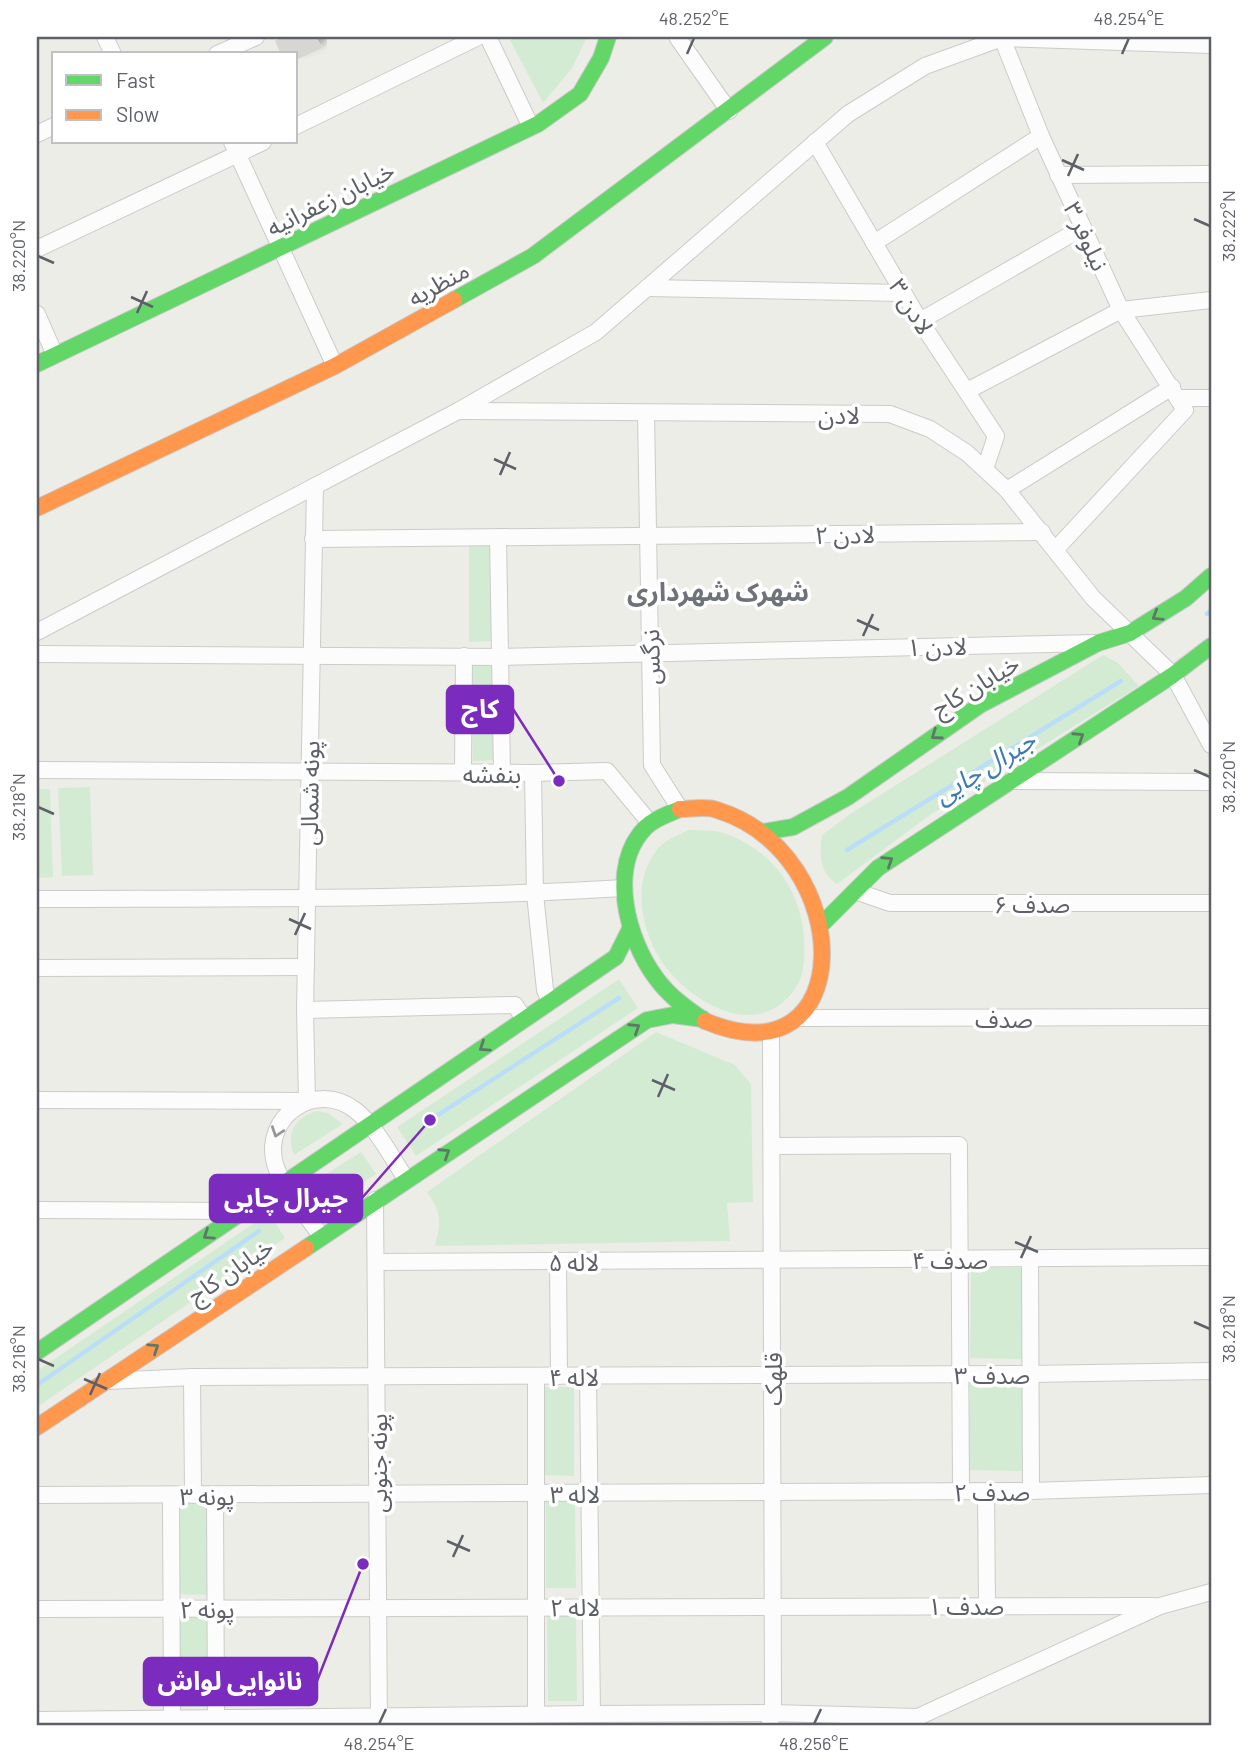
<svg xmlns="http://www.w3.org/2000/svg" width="1248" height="1763" viewBox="0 0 1248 1763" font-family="Barlow,'Noto Sans Arabic',sans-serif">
	<defs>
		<filter id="shadow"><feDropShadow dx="6" dy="-6" stdDeviation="3.5" flood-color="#0004"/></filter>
	</defs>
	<rect width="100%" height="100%" fill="#edede8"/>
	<g fill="#d4ebd3">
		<path d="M516,37H587L572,68L543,103L510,40Z"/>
		<path d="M469,546H492L493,641L469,642Z"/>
		<path d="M1103,655L1118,663L1139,686L930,815L837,884C819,873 819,854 822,835L850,814Z"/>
		<path d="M472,665L495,666L496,760L473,761Z"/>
		<path d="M90,787L93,875L62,876L58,788Z"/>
		<path d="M37,789H50L53,877L37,878Z"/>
		<path d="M689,830C697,830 707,830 715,831C727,833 739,839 749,845C793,871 810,921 803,969C801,983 792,995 781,1004C741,1035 682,994 660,959C645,935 636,900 645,872C649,861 655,849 665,842C672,837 681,834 689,830Z"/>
		<path d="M619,979L638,1008L416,1156L397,1127Z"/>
		<path d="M656,1032L735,1065L751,1084L753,1202L727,1203L730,1241L435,1246C441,1222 442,1213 427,1192Z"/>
		<path d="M318,1111L328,1113L343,1124L294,1155C285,1134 295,1116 318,1111Z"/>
		<path d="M361,1152L376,1174L321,1209L307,1186Z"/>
		<path d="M269,1213L285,1238L37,1407V1371Z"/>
		<path d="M971,1267L1023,1268V1359L970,1358Z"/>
		<path d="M970,1380H1022V1471L969,1470Z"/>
		<path d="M544,1387H574V1476L545,1475Z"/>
		<path d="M546,1499H575L576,1588H546Z"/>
		<path d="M175,1502H208V1595L176,1594Z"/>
		<path d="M547,1612H576L577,1701H548Z"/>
		<rect x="177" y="1615" width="33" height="92"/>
	</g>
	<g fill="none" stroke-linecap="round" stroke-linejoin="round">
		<g stroke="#bbdef8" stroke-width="4.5">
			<path d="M1207,614L1211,610"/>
			<path d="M847,850L1121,681"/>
			<path d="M430,1120L619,998"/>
			<path d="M37,1385L259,1231"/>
		</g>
	</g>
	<path fill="#d7d6d3" filter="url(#shadow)" d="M283,37H316L322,48L296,60V54H281L275,41Z"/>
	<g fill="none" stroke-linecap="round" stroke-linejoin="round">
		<g stroke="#cbcbca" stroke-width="18">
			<g id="street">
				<path d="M105,37L113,54"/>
				<path d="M488,37L531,127"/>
				<path d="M677,37L729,111"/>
				<path d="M1002,38L1041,136L1121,310L1185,410L1056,549"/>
				<path d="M217,54L256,37"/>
				<path d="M296,126L478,37"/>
				<path d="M37,134L54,126"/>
				<path d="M232,142L335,366"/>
				<path d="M815,142L920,321L996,436L985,469"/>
				<path d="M1058,175L1211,174"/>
				<path d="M874,243L1041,136"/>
				<path d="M37,249L263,142"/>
				<path d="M647,288L903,293"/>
				<path d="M37,314L55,355"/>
				<path d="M920,321L1082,228"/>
				<path d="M967,391L1121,310L1211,300"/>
				<path d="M1178,398H1211"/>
				<path d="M460,411L890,414L930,429L967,453L1007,490L1093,598L1173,675L1211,745"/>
				<path d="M646,413L652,765L680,809"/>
				<path d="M1007,490L1172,387"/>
				<path d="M498,537L502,773"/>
				<path d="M313,539L1042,532"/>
				<path d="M37,632L458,411L596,332L848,114L925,66L1002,38L1211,45"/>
				<path d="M37,654L502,657L1095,643"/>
				<path d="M37,770L533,773L607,771L650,823"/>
				<path d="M463,772L464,656"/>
				<path d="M533,773L535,894L545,990L550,1002"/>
				<path d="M1010,781L1211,782"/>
				<path d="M855,891L890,903H1211"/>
				<path d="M37,899C232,898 428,900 624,888"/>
				<path d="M37,968L306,967"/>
				<path d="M305,1010L515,1005L524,1019"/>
				<path d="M797,1018L1211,1017"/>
				<path d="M37,1100L307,1101L305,1010L315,486"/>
				<path d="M772,1146L959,1145L961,1491"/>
				<path d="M375,1200L379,1726"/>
				<path d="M37,1210L244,1211"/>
				<path d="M321,1236C307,1216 282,1187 275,1164C262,1116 316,1080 355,1110C375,1125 392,1158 406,1179"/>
				<path d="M1030,1259L1031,1491"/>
				<path d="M558,1261L559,1376"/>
				<path d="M376,1262L1211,1257"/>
				<path d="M536,1376V1714"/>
				<path d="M588,1376L592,1714"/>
				<path d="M192,1377L193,1495"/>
				<path d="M108,1381L192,1377L1030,1374L1211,1371"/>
				<path d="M986,1491L987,1605"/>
				<path d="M37,1495L1031,1491L1211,1485"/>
				<path d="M171,1495L172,1719"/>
				<path d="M215,1495L216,1718"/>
				<path d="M37,1609L1154,1606"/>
				<path d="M37,1720L592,1714L773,1713L918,1717L1160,1606L1211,1592"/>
				<path d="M769,1726L773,1713L771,1031"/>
			</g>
		</g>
		<g stroke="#c9cac9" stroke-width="18">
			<g id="fast">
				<path d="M454,300L533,256L825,37"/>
				<path d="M37,364L538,124L580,94L601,58L608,37"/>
				<path d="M680,809C669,814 655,818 646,827C607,866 627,939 656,978C669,996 687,1009 705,1021"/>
				<path d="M762,832L793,827L848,797L980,705L1098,643L1130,633L1186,598L1211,576"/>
				<path d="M821,925L878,868L1173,675L1211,646"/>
				<path d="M306,1248L647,1020L673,1015L703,1019"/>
				<path d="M37,1352L616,957L630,929"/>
			</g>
		</g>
		<g stroke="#c9cac9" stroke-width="18">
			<g id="slow">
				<path d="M37,508L335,366L454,300"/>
				<path d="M680,809C692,809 706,806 717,810C858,854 860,1086 705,1021"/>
				<path d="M37,1427L306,1248"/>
			</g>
		</g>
		<use href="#street" stroke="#fcfcfc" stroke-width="16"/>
		<use href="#fast" stroke="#63d668" stroke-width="16"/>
		<use href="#slow" stroke="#ff974d" stroke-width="16"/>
	</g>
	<defs><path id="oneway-chevron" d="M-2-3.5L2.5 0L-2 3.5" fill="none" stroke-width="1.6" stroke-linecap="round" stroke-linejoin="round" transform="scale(1.75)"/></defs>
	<g stroke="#5e7867">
		<use href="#oneway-chevron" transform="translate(1157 616) rotate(148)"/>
		<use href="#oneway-chevron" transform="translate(936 735) rotate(145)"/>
		<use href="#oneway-chevron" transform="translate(1079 737) rotate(-33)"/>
		<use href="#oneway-chevron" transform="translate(888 861) rotate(-33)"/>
		<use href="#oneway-chevron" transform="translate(635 1028) rotate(-33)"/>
		<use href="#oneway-chevron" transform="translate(484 1047) rotate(146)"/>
		<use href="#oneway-chevron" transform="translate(445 1153) rotate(-33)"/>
		<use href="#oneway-chevron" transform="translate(208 1235) rotate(146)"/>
		<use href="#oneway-chevron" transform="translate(154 1348) rotate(-34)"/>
	</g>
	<use stroke="#95979b" href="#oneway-chevron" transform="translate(277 1132) rotate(109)"/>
	<path fill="none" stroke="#5d6167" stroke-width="2.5" d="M687,54L694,38M1122,54L1129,38M1062,160L1084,170M1068,176L1078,154M1194,219L1210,226M38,256L54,263M131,297L153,307M137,313L147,291M494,459L516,469M500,475L510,452M857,620L879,630M863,636L873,614M1194,770L1210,777M38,807L54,814M289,919L311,929M295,935L305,913M652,1080L675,1090M658,1097L668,1074M1015,1242L1038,1252M1021,1258L1031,1236M1194,1322L1210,1329M38,1359L54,1366M84,1379L107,1389M90,1395L100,1373M447,1541L470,1551M453,1557L463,1535M379,1724L386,1709M814,1724L821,1709"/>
	<g text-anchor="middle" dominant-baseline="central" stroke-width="7" stroke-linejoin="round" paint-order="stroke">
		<g font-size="24" fill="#5d6167" stroke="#fff">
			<text transform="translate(330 198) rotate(-26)">خیابان زعفرانیه</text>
			<text transform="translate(1087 236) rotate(65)">نیلوفر ۳</text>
			<text transform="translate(438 283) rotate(-29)">منظریه</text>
			<text transform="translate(912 306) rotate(58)">لادن ۳</text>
			<text x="839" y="414">لادن</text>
			<text transform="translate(845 534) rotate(-1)">لادن ۲</text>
			<text transform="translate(937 646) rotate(-1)">لادن ۱</text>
			<text transform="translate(650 657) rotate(-91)">نرگس</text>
			<text transform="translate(975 685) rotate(-31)">خیابان کاج</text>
			<text x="492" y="773">بنفشه</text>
			<text transform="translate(309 793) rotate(-89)">پونه شمالی</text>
			<text x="1032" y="903">صدف ۶</text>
			<text x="1004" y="1018">صدف</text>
			<text x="950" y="1259">صدف ۴</text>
			<text x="574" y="1261">لاله ۵</text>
			<text transform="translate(230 1270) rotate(-34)">خیابان کاج</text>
			<text x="992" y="1374">صدف ۳</text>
			<text x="574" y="1376">لاله ۴</text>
			<text transform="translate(772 1379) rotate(-90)">قلهک</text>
			<text transform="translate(377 1463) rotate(-90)">پونه جنوبی</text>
			<text x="992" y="1491">صدف ۲</text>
			<text x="575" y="1493">لاله ۳</text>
			<text x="207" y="1495">پونه ۳</text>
			<text x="966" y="1605">صدف ۱</text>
			<text x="575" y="1606">لاله ۲</text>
			<text x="207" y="1608">پونه ۲</text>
		</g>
		<g font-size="26" font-weight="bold" fill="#6e7379" stroke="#fff">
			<text x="718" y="590">شهرک شهرداری</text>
		</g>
		<g font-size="26" font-style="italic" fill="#3b78b8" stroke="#fff">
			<text transform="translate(984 766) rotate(-32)">جیرال چایی</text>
		</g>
	</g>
	<path fill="none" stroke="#7b2cbf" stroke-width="2.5" d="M559 781L513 709M430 1120L362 1198M363 1564L317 1681"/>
	<g fill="#7b2cbf" stroke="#fff" stroke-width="2.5">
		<circle cx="559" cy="781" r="7"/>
		<circle cx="430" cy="1120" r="7"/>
		<circle cx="363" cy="1564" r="7"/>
	</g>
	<g fill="#7b2cbf" stroke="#7b2cbf" stroke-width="2.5">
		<rect x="447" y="686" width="66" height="47" rx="7"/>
		<rect x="210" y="1175" width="152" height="47" rx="7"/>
		<rect x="144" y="1658" width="173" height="47" rx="7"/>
	</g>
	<g font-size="26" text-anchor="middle" font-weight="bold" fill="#fff">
		<text x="480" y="718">کاج</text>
		<text x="286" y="1207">جیرال چایی</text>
		<text x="230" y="1690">نانوایی لواش</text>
	</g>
	<rect width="1248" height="1763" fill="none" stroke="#ffffff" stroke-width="77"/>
	<rect x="52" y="52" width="245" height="91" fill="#ffffff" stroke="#bec0c2" stroke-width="2"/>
	<rect x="66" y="75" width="35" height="10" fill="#63d668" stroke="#bec0c2" stroke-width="2"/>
	<text x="116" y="88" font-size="21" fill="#5d6167">Fast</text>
	<rect x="66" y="110" width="35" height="10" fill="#ff974d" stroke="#bec0c2" stroke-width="2"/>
	<text x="116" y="122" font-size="21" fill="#5d6167">Slow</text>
	<rect x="38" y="38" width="1172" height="1686" fill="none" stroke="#5d6167" stroke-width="2.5"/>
	<g font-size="18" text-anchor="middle" fill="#5d6167">
		<text x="694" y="25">48.252°E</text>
		<text x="1129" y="25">48.254°E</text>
		<text transform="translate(1229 226) rotate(-90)" y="6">38.222°N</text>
		<text transform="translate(19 256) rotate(-90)" y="6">38.220°N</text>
		<text transform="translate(1229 777) rotate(-90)" y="6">38.220°N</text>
		<text transform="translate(19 807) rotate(-90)" y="6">38.218°N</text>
		<text transform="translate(1229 1329) rotate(-90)" y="6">38.218°N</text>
		<text transform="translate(19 1359) rotate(-90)" y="6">38.216°N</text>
		<text x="379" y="1750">48.254°E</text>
		<text x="814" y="1750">48.256°E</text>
	</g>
</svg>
